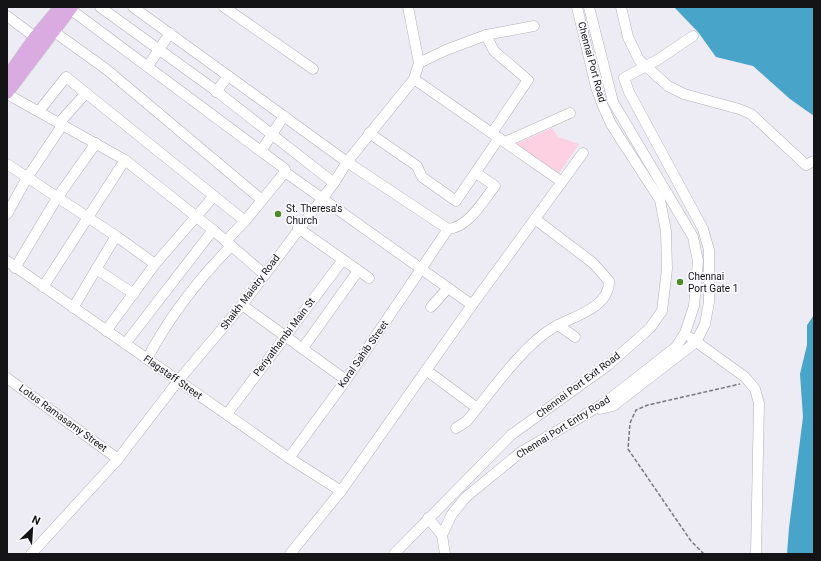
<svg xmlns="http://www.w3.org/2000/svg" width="821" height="561" viewBox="0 0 821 561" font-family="Roboto,sans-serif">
	<rect width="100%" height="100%" fill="#edecf4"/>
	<path fill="#fdd0e2" d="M552,128L558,137L579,144L559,173L516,144Z"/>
	<g fill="#49a4ca">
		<path d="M674,7H814V116L790,99L753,66L716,57L698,32Z"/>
		<path d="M814,315V554H787L789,528L803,417L800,374L807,345V325Z"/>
	</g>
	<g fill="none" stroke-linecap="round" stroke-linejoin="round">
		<g stroke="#b1b0b8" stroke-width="11">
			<g id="minor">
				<path d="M100,7L215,90L334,183"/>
				<path d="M133,7L347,162L448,229C469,227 483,201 495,186L476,173"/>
				<path d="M224,7L313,69"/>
				<path d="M621,7L628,37L639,60L668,86L684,94L739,109L751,114L806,165L814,161"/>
				<path d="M70,9L285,169V172L472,305"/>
				<path d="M7,16L35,37"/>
				<path d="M53,31L106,69L262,200"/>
				<path d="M486,35L494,51L528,80L492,133"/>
				<path d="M419,63L446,50L486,35L534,26"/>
				<path d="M148,66L170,33"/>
				<path d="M414,79L562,182"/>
				<path d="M216,92L228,76"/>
				<path d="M7,94L125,160L213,230L264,274"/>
				<path d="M39,111L66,77L245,221"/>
				<path d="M60,122L86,93"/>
				<path d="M369,133L417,166L422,177L456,201L499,138"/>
				<path d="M505,142L570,113"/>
				<path d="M261,151L284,116"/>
				<path d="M7,164L116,236L155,264"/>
				<path d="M7,214L27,178L63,124"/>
				<path d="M298,228L369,278"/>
				<path d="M226,241L245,221L285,172"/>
				<path d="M7,261L289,458L341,491"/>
				<path d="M15,268L57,198L96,143"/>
				<path d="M96,269L134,294"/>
				<path d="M43,287L125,160"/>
				<path d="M242,305L346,380"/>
				<path d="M431,307L448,288"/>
				<path d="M73,308L116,236"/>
				<path d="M558,325L575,337"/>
				<path d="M106,331L155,264L214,196"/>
				<path d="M691,338L745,377L755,389L759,403L756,554"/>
				<path d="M125,344L213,230"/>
				<path d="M303,348L358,271"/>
				<path d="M147,359C169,317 198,280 231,246"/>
				<path d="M426,370L477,408"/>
				<path d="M7,378L118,459"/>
				<path d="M600,409L613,406L696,342L705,324L709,302V250L703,229L629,92L624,78L659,59L693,36"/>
				<path d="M227,414L342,261"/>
				<path d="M456,428L467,421C490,393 522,347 551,329C571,316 609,310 609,281L593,263L535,219"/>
				<path d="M289,458L346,380L448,229"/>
				<path d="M428,518L442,535"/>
				<path d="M31,554L118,459L178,381L242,305L334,183L347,162L414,79L419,63L408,7"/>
				<path d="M290,554L341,491L472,305L583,153"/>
				<path d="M394,554L511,435L607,366L650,328L662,311L667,269L666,231L660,200L611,124L603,106L596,87L577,7"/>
				<path d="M445,554L442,535L452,514L466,497L521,452L603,404L676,347L685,333L694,306L698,261L693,237L613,102L589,7"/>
			</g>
		</g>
		<g stroke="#cbcbcc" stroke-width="13">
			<g id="major">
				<path d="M7,77L35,37L60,7"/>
				<path d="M7,93L72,7"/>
			</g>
		</g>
		<path stroke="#78777d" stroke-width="1.5" stroke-dasharray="4 2" stroke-linecap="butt" d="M704,554L691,541L628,449L630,423L636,410L648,405L740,384"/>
		<use href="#minor" stroke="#fff" stroke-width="10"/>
		<use href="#major" stroke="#d9abe1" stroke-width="12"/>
	</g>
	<g fill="#4f8a27" stroke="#fafaff" stroke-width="1.5">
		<circle cx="278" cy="214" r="4"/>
		<circle cx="680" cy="282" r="4"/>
	</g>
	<g text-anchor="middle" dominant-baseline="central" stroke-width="3.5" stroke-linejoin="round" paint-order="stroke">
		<g font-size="10" fill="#141417" stroke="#fafaff">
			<text transform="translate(592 62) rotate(75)">Chennai Port Road</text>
			<text transform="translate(250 292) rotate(-53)">Shaikh Maistry Road</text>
			<text transform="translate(284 337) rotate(-53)">Periyathambi Main St</text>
			<text transform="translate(363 354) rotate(-55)">Koral Sahib Street</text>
			<text transform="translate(173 377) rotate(35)">Flagstaff Street</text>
			<text transform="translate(578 385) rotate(-37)">Chennai Port Exit Road</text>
			<text transform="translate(63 418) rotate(36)">Lotus Ramasamy Street</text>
			<text transform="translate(563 427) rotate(-32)">Chennai Port Entry Road</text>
		</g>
		<g font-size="10" fill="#141417" stroke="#fafaff" text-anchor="start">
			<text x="286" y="208">St. Theresa's<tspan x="286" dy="12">Church</tspan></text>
			<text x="688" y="276">Chennai<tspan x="688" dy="12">Port Gate 1</tspan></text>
		</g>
	</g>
	<rect width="821" height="561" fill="none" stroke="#141417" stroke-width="16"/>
	<g transform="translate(32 529) rotate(25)" stroke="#fafaff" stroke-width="3" paint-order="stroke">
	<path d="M0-3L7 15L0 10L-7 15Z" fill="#141417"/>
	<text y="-6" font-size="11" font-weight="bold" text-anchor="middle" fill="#141417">N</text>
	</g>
</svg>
